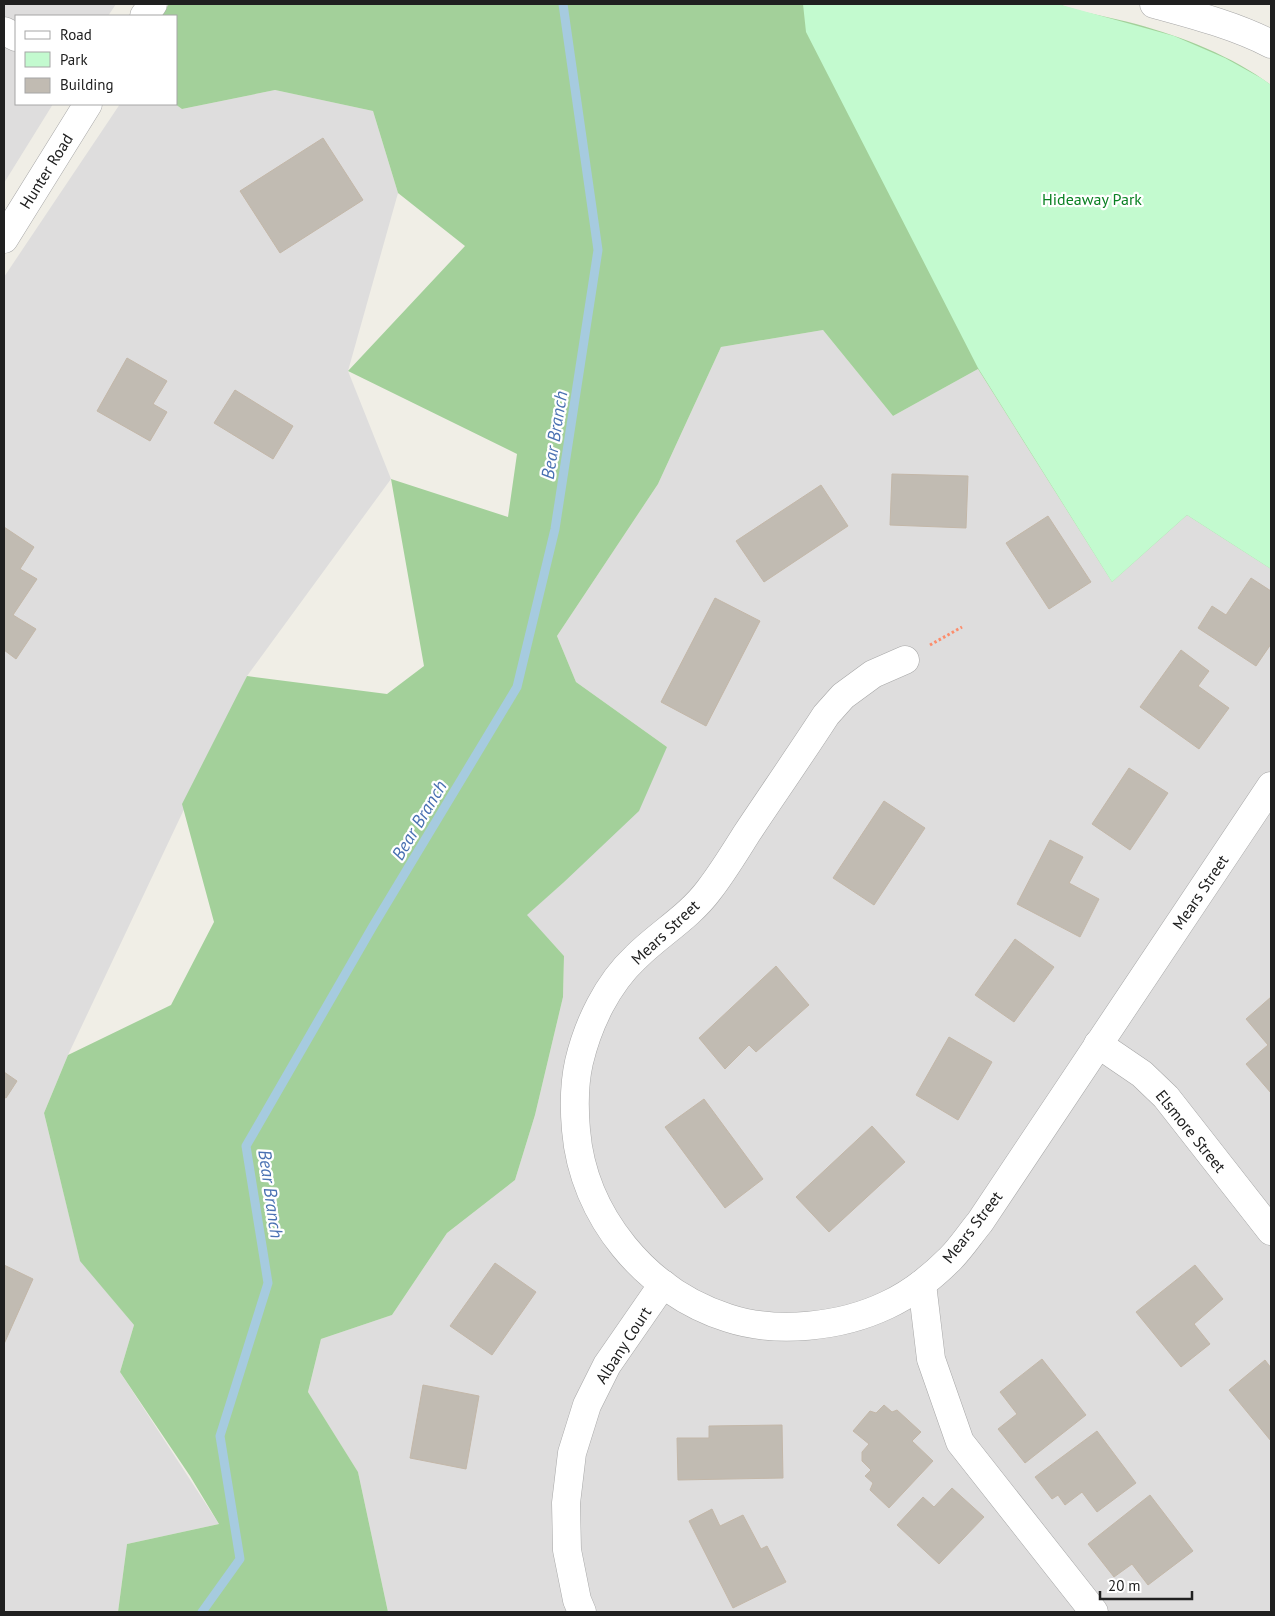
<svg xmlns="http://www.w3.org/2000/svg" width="1275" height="1616" viewBox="0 0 1275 1616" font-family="'PT Sans',sans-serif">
	<rect width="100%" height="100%" fill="#f0eee6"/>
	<g fill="#dedddd">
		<path d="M4,4H116L108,16H16V104H53L4,183Z"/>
		<path d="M275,90L373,111L398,193L348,371L391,479L247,676L68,1055L44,1113L80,1260L134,1325L120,1372L219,1524L127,1544L118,1612H4V277L120,104H175L182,109Z"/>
		<path d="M823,330L893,416L978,369L1112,582L1187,514L1271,569V1612H388L358,1472L308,1392L321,1339L392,1315L447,1233L515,1180L535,1115L563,997L564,956L526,915L563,883L667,747L576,682L557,636L658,484L721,347Z"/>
	</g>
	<path fill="#a3d09a" d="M169,4H1058C1083,13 1110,17 1136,24C1183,37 1232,56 1271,85V569L1187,515L1112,582L978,369L893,416L823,330L721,347L658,484L557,636L576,682L667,747L639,811L563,883L527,915L564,956L563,997L535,1115L515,1180L447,1233L392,1315L321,1339L308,1392L358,1472L388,1612H118L127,1544L219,1524L190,1476L120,1372L134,1325L80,1261L44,1113L68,1055L171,1005L214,922L182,804L247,676L387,694L424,666L391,479L508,517L517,454L348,371L465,246L398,193L373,111L275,90L182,109L175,104L176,16H161Z"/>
	<path fill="#c3facf" d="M803,4H1058L1174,36L1225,58L1261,78L1271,85V569L1187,515L1112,582L978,368L806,32Z"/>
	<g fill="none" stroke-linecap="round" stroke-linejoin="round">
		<path stroke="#a6cbdf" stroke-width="9" d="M202,1612L240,1559L220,1436L268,1283L246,1146L373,926L517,687L555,529L598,250L563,4"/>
	</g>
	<g fill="#c1bbb2" stroke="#c3b7a8">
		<path d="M323,138L363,200L280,253L240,191Z"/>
		<path d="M127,358L167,381L153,404L167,412L150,441L97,411Z"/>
		<path d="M235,390L293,426L273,459L214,423Z"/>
		<path d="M892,474L968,476L966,528L890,525Z"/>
		<path d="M821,485L848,526L764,582L736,541Z"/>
		<path d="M1048,516L1091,582L1049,609L1006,543Z"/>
		<path d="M4,527L34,547L20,569L37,579L13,615L36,629L16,659L4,650Z"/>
		<path d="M1251,578L1271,591V644L1256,666L1198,628L1212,606L1226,615Z"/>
		<path d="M715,598L760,621L706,726L661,702Z"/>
		<path d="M1181,650L1209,671L1198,686L1229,708L1199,749L1140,707Z"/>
		<path d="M1129,768L1168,793L1130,850L1092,824Z"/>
		<path d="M884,801L925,828L874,905L833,878Z"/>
		<path d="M1050,840L1083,857L1069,883L1099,899L1080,937L1017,904Z"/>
		<path d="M1015,939L1054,967L1014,1022L975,995Z"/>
		<path d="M776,966L809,1005L756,1052L749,1045L725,1069L699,1038Z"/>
		<path d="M1271,997V1093L1246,1064L1268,1045L1246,1019Z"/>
		<path d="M949,1037L992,1062L958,1120L916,1095Z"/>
		<path d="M4,1072L17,1081L6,1098L4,1097Z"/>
		<path d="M704,1099L763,1179L725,1208L665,1127Z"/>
		<path d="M872,1126L905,1162L829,1232L796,1197Z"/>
		<path d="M495,1263L536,1292L492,1355L450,1326Z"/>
		<path d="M4,1265L33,1279L4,1344Z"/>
		<path d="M1195,1265L1223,1299L1194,1324L1210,1344L1181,1367L1136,1312Z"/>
		<path d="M1042,1359L1086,1415L1025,1463L998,1429L1017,1414L1000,1392Z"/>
		<path d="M1265,1360L1271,1368V1441L1229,1390Z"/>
		<path d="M423,1385L479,1396L466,1469L410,1458Z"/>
		<path d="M884,1405L892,1412L897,1410L921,1432L912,1441L933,1461L889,1508L870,1490L873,1483L865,1476L871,1470L862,1461V1452L869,1444L853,1431L870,1411L876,1413Z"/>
		<path d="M782,1425L783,1478L678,1480L677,1438H709V1426Z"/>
		<path d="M1097,1431L1136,1483L1097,1512L1082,1492L1065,1505L1058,1495L1052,1499L1035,1477Z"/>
		<path d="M952,1488L984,1517L939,1564L897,1525L923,1497L934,1507Z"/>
		<path d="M1150,1495L1193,1551L1148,1585L1132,1564L1114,1577L1088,1544Z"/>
		<path d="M712,1509L720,1526L743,1515L761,1549L767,1546L786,1582L733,1608L689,1521Z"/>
	</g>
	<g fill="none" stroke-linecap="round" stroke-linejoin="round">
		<g stroke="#a7a7a7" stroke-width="29">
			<g id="minor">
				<path d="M1154,4C1194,15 1234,25 1271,44"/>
				<path d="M144,16L153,4"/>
				<path d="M4,31L16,37"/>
				<path d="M4,239L88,104"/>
				<path d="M905,660L873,674L843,696L826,715C800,755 773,794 747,833C735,852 723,872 709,890C689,917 659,934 636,957C607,984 588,1024 579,1062C574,1084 574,1107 576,1130C583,1216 646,1292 728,1318C777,1334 841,1327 887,1305C911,1294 932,1277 950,1259C961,1248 970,1234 980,1222L1271,786"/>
				<path d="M1098,1044L1142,1074L1166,1097L1271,1231"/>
				<path d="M922,1284L931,1359L960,1442L1094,1612"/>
				<path d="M582,1612L577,1600L567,1550L566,1503L572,1453L587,1405L607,1365L663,1284"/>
			</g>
		</g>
		<path stroke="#fc8d6c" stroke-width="3" stroke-dasharray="2.5 2.5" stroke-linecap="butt" d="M930,645L962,627"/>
		<use href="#minor" stroke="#fff" stroke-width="28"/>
	</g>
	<g text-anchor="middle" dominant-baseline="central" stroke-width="4.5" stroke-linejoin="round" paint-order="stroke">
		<g font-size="16" fill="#202020" stroke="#fff">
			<text transform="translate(46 171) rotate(-58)">Hunter Road</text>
			<text transform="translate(1200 892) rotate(-56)">Mears Street</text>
			<text transform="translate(665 932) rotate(-43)">Mears Street</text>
			<text transform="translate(1191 1131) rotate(51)">Elsmore Street</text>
			<text transform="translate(972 1227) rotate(-52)">Mears Street</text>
			<text transform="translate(623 1345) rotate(-57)">Albany Court</text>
		</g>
		<g font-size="16" fill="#0a8123" stroke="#fff">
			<text x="1092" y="199">Hideaway Park</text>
		</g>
		<g font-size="18" font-style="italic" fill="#4a71b2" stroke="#fff">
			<text transform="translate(554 435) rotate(-81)">Bear Branch</text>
			<text transform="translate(419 820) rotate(-59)">Bear Branch</text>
			<text transform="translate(271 1194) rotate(82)">Bear Branch</text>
		</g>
	</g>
	<rect width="1275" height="1616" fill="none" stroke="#202020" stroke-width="10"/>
	<rect x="15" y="15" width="162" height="90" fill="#ffffff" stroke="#a6a6a6"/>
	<rect x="25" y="31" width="25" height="8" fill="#ffffff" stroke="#a6a6a6"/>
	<text x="60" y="40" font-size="15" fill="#202020">Road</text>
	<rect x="25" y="52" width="25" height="15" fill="#c3facf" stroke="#a6a6a6"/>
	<text x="60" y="65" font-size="15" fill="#202020">Park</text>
	<rect x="25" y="78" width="25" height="15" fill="#c1bbb2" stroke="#a6a6a6"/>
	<text x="60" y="90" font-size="15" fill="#202020">Building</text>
	<path d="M1100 1591v8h92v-8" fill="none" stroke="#202020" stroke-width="2.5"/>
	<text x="1108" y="1591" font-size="15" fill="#202020" stroke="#ffffff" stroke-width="4" paint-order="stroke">20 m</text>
</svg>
